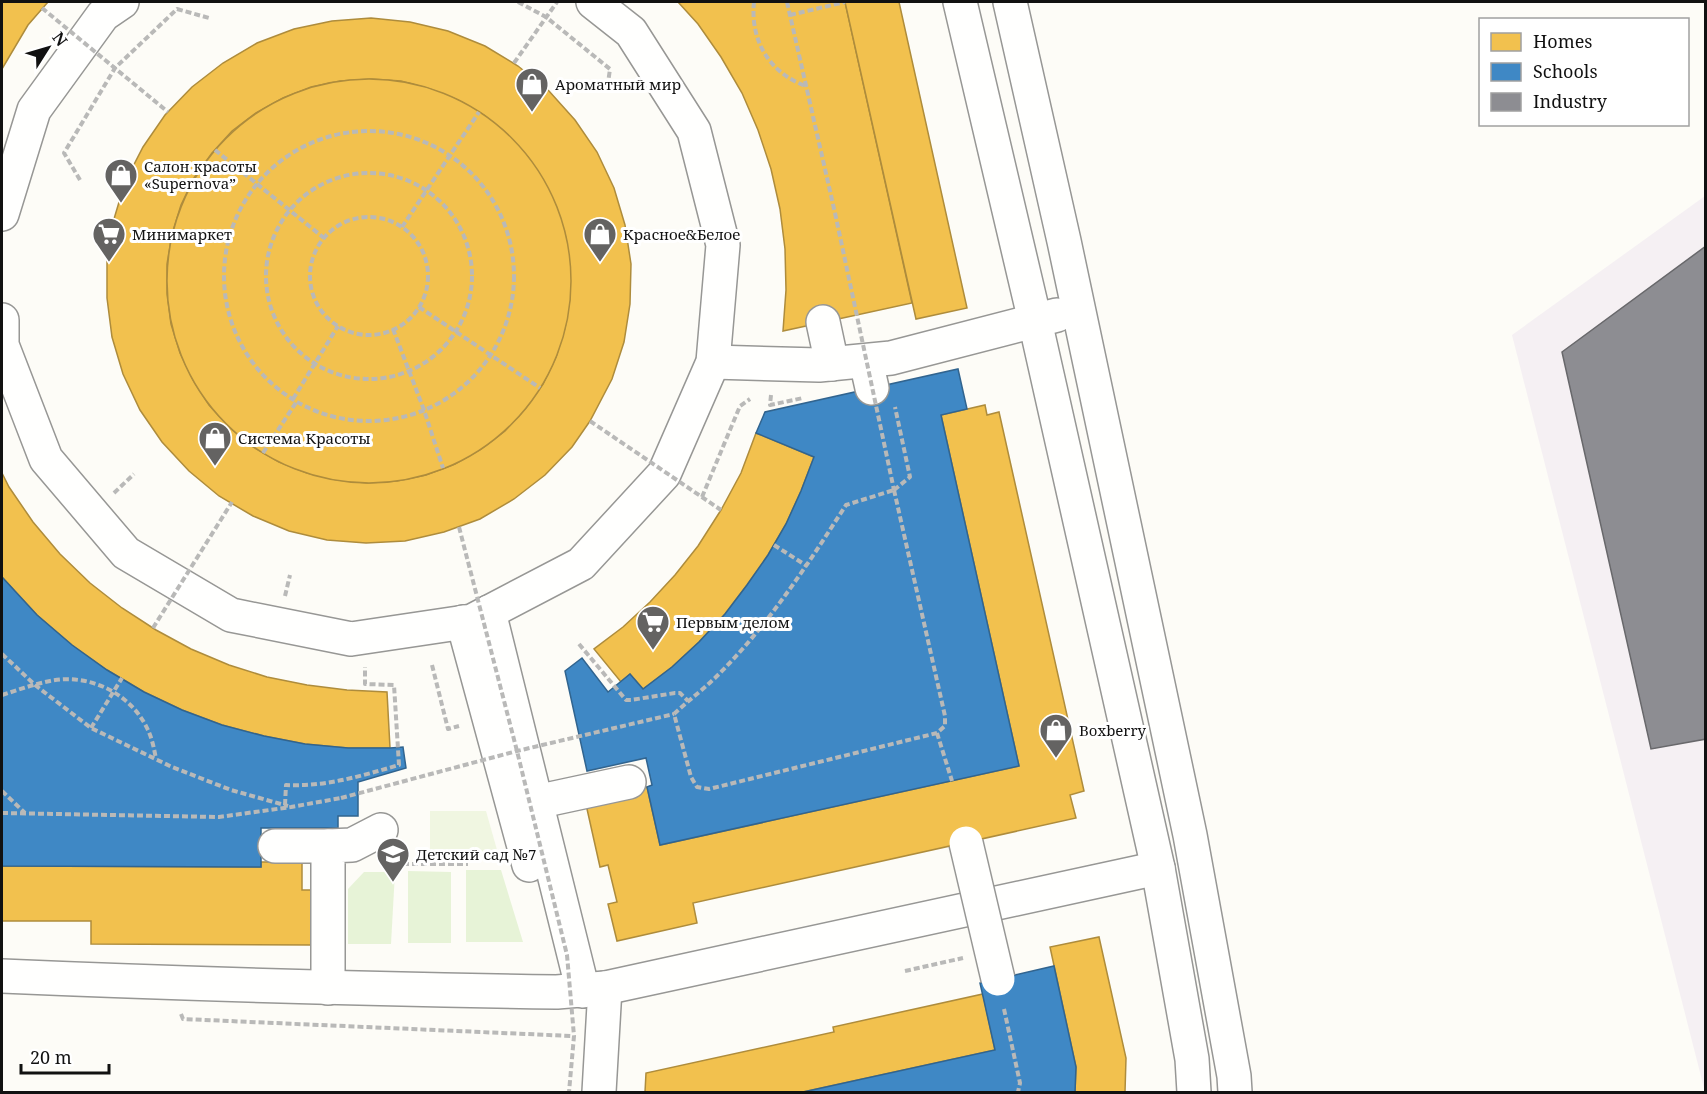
<svg xmlns="http://www.w3.org/2000/svg" width="1707" height="1094" viewBox="0 0 1707 1094" font-family="'Noto Serif',serif">
	<rect width="100%" height="100%" fill="#fdfcf7"/>
	<path fill="#f5f0f3" d="M1705,196V1092L1512,335Z"/>
	<g fill="#e7f3d7">
		<circle cx="346" cy="174" r="21"/>
		<circle cx="369" cy="276" r="50"/>
		<circle cx="466" cy="256" r="27"/>
		<circle cx="269" cy="297" r="25"/>
		<circle cx="438" cy="364" r="17"/>
		<circle cx="372" cy="376" r="22"/>
		<path d="M466,870H501L523,942H466Z"/>
		<path d="M408,871L451,872V943H408Z"/>
		<path d="M364,872H395L391,944H348V889Z"/>
	</g>
	<path fill="#f0f6e1" d="M430,811H486L499,857L430,856Z"/>
	<g fill="#f2c14e" stroke="#ae8c3c" stroke-width="1.5" fill-rule="evenodd">
		<path d="M2,2H48L28,25L2,69Z"/>
		<path d="M678,2H845L912,303L783,331L786,290L785,249L780,209L771,169L758,130L742,93L721,57L698,24Z"/>
		<path d="M845,2H899L967,308L916,319Z"/>
		<path d="M371,18L410,22L448,31L485,46L518,66L549,91L575,120L597,152L614,188L625,225L631,264L630,304L624,342L612,379L590,421L572,447L545,475L514,499L480,519L444,532L405,541L366,543L327,540L289,531L253,516L219,496L189,471L162,442L140,410L123,374L112,337L107,298V258L114,219L125,182L143,147L165,115L192,87L223,63L257,43L294,29L332,21ZM371,79L401,81L430,89L458,100L484,115L507,134L528,157L544,182L557,209L566,238L570,268V298L565,328L556,357L543,384L525,409L505,431L481,449L455,464L426,475L397,481L367,483L337,480L307,473L279,462L253,447L230,428L209,405L193,380L180,353L171,324L167,294V264L172,234L181,205L194,178L212,153L232,131L256,113L283,98L311,87L340,81Z"/>
		<circle cx="369" cy="281" r="202"/>
		<path d="M985,405L987,415L999,412L1084,791L1070,795L1076,818L693,903L697,923L617,941L608,904L617,902L608,865L600,867L585,800L647,787L660,845L1019,766L941,415Z"/>
		<path d="M756,433L814,457L801,491L786,524L768,555L747,585L725,614L699,642L672,667L643,689L630,674L621,682L594,649L623,627L650,602L675,575L698,546L721,510L741,473Z"/>
		<path d="M2,473L9,487L33,522L60,554L90,583L122,608L156,630L191,649L229,665L267,677L307,685L347,690L387,692L390,748H348L305,744L264,736L222,725L182,710L144,692L107,670L72,645L37,615L2,577Z"/>
		<path d="M852,680L860,717L833,722L826,686Z"/>
		<path d="M261,862H302V890H313L312,945L91,944V921H2V866L261,867Z"/>
		<path d="M1099,937L1126,1058L1125,1092H1075L1076,1067L1050,947Z"/>
		<path d="M983,994L995,1050L803,1092H645L646,1073L834,1032L833,1027Z"/>
	</g>
	<g fill="#3f88c5" stroke="#31648f" stroke-width="1.5">
		<path d="M958,369L967,409L941,415L1019,766L660,845L647,787L652,785L646,758L587,771L565,671L582,658L608,692L630,674L643,689L672,667L699,642L725,614L747,585L768,555L786,524L801,491L814,457L756,433L765,412Z"/>
		<path d="M2,577L37,615L72,645L107,670L144,692L182,710L222,725L264,736L305,744L348,748H390L403,747L406,768L358,782V816H338V828H261V867L2,866Z"/>
		<path d="M1054,966L1076,1067L1075,1092H803L995,1050L980,983Z"/>
	</g>
	<path fill="#8d8d92" stroke="#68686b" stroke-width="1.5" d="M1706,246V739L1651,749L1562,352Z"/>
	<g fill="none" stroke-linecap="round" stroke-linejoin="round">
		<g stroke="#979795" stroke-width="36">
			<g id="minor">
				<path d="M960,2L1035,321L1158,868L1192,1059L1194,1092"/>
				<path d="M1010,2L1064,241L1190,835L1234,1076L1235,1092"/>
				<path d="M2,214L34,110L103,15L122,2"/>
				<path d="M2,320V345L46,459L126,553L231,615L351,639L472,621L581,564L664,474L713,362L723,245L694,131L631,32L593,2"/>
				<path d="M823,322L832,364"/>
				<path d="M866,361L872,388"/>
				<path d="M713,362L819,365L891,358L1057,315"/>
				<path d="M489,612L583,991"/>
				<path d="M463,622L529,865"/>
				<path d="M536,802L629,782"/>
				<path d="M275,846H328"/>
				<path d="M2,976C186,984 371,989 557,992L605,988L1158,868"/>
				<path d="M328,988V846L352,845L381,830"/>
				<path d="M599,1092L605,988"/>
			</g>
		</g>
		<g stroke="#b9b9b8" stroke-width="4" stroke-dasharray="6 3" stroke-linecap="butt">
			<path d="M518,2L546,17L610,69L607,90"/>
			<path d="M754,2C750,40 769,73 806,86"/>
			<path d="M787,2L835,213"/>
			<path d="M790,15L845,2"/>
			<path d="M514,63L557,2"/>
			<circle cx="369" cy="276" r="145"/>
			<path d="M215,150L324,238"/>
			<circle cx="369" cy="276" r="103"/>
			<path d="M80,180L64,153L115,68L177,9L209,18"/>
			<circle cx="369" cy="276" r="59"/>
			<path d="M402,227L479,112"/>
			<path d="M419,307L540,388"/>
			<path d="M393,329L424,410L443,468"/>
			<path d="M771,395L770,405L803,398"/>
			<path d="M293,399L338,326"/>
			<path d="M263,453L297,401"/>
			<path d="M894,490L945,716V726L937,733L709,789L697,787L691,777L674,714C689,700 705,688 719,674C769,624 808,564 846,505Z"/>
			<path d="M894,490L910,477L895,407"/>
			<path d="M114,493L134,474"/>
			<path d="M702,497L740,406L750,399"/>
			<path d="M774,545L807,566"/>
			<path d="M285,596L290,575"/>
			<path d="M579,644L626,700H631L675,693H680L688,701"/>
			<path d="M2,654L35,685L91,728L172,767L231,790L288,806"/>
			<path d="M432,665L448,729L459,726"/>
			<path d="M2,695C18,690 34,684 50,681C89,673 130,693 147,728C152,738 154,748 156,759"/>
			<path d="M91,728L122,678"/>
			<path d="M937,733L952,781"/>
			<path d="M2,791L25,813"/>
			<path d="M285,805L286,785C325,787 361,776 399,765L394,685L365,684V667"/>
			<path d="M2,813L219,817L291,807L341,798"/>
			<path d="M385,864H468"/>
			<path d="M905,971L963,958"/>
			<path d="M1004,1009L1020,1083L1018,1092"/>
			<path d="M181,1014L183,1019L572,1036"/>
		</g>
		<use href="#minor" stroke="#fffffe" stroke-width="33"/>
		<g stroke="#979795" stroke-width="36" stroke-linecap="butt">
			<path id="minor-bridge" d="M966,843L998,979"/>
		</g>
		<g stroke="#b9b9b8" stroke-width="4" stroke-dasharray="6 3" stroke-linecap="butt">
			<path d="M42,8L168,112"/>
			<path d="M835,213L894,490"/>
			<path d="M590,421L721,510"/>
			<path d="M459,527L517,751L567,955L574,1036L569,1092"/>
			<path d="M153,628L232,502"/>
			<path d="M341,798L517,751L674,714"/>
		</g>
		<use href="#minor-bridge" stroke="#fffffe" stroke-width="33"/>
	</g>
	<defs>
		<g id="shop-pin" transform="scale(1.725)"><path d="M0 17L-7.5 6A9.5 9.5 0 1 1 7.5 6Z" fill="#646362" stroke="#fff"/><path d="M-5-2.5h2.3a2.7 3.5 0 0 1 5.4 0H5L5.5 6h-11ZM-1.5-2.5h3a1.5 2.3 0 0 0-3 0Z" fill="#fff"/></g>
		<g id="supermarket-pin" transform="scale(1.725)"><path d="M0 17L-7.5 6A9.5 9.5 0 1 1 7.5 6Z" fill="#646362" stroke="#fff"/><path d="M-6-5.5h2.5l.6 2H6L4.5 2H-2.5L-4.4-4H-6ZM-1.5 3.2a1.3 1.3 0 1 0 .1 0ZM3 3.2a1.3 1.3 0 1 0 .1 0Z" fill="#fff"/></g>
		<g id="school-pin" transform="scale(1.725)"><path d="M0 17L-7.5 6A9.5 9.5 0 1 1 7.5 6Z" fill="#646362" stroke="#fff"/><path d="M0-5L7-2L0 1L-7-2ZM-4 1L0 2.5L4 1V4Q0 6-4 4Z" fill="#fff"/></g>
	</defs>
	<g fill-rule="evenodd">
		<use href="#shop-pin" x="532" y="84"/>
		<use href="#shop-pin" x="121" y="175"/>
		<use href="#supermarket-pin" x="109" y="234"/>
		<use href="#shop-pin" x="600" y="234"/>
		<use href="#shop-pin" x="215" y="438"/>
		<use href="#supermarket-pin" x="653" y="622"/>
		<use href="#shop-pin" x="1056" y="730"/>
		<use href="#school-pin" x="393" y="854"/>
	</g>
	<g text-anchor="middle" dominant-baseline="central" stroke-width="6" stroke-linejoin="round" paint-order="stroke">
		<g font-size="15" fill="#111" stroke="#fff" text-anchor="start">
			<text x="555" y="84">Ароматный мир</text>
			<text x="144" y="166">Салон красоты<tspan x="144" dy="17">«Supernova”</tspan></text>
			<text x="132" y="234">Минимаркет</text>
			<text x="623" y="234">Красное&amp;Белое</text>
			<text x="238" y="438">Система Красоты</text>
			<text x="676" y="622">Первым делом</text>
			<text x="1079" y="730">Boxberry</text>
			<text x="416" y="854">Детский сад №7</text>
		</g>
	</g>
	<rect width="1707" height="1094" fill="none" stroke="#111111" stroke-width="6"/>
	<rect x="1479" y="18" width="210" height="108" fill="#ffffff" stroke="#a0a0a0" stroke-width="1.5"/>
	<rect x="1491" y="33" width="30" height="18" fill="#f2c14e" stroke="#a0a0a0" stroke-width="1.5"/>
	<text x="1533" y="48" font-size="18" fill="#111111">Homes</text>
	<rect x="1491" y="63" width="30" height="18" fill="#3f88c5" stroke="#a0a0a0" stroke-width="1.5"/>
	<text x="1533" y="78" font-size="18" fill="#111111">Schools</text>
	<rect x="1491" y="93" width="30" height="18" fill="#8d8d92" stroke="#a0a0a0" stroke-width="1.5"/>
	<text x="1533" y="108" font-size="18" fill="#111111">Industry</text>
	<g transform="translate(48 48) rotate(53)" stroke="#ffffff" stroke-width="4.5" paint-order="stroke">
	<path d="M0-4.5L10 22L0 15L-10 22Z" fill="#111111"/>
	<text y="-9" font-size="16" font-weight="bold" text-anchor="middle" fill="#111111">N</text>
	</g>
	<path d="M21 1064v9h88v-9" fill="none" stroke="#111111" stroke-width="3"/>
	<text x="30" y="1064" font-size="18" fill="#111111" stroke="#ffffff" stroke-width="4.5" paint-order="stroke">20 m</text>
</svg>
